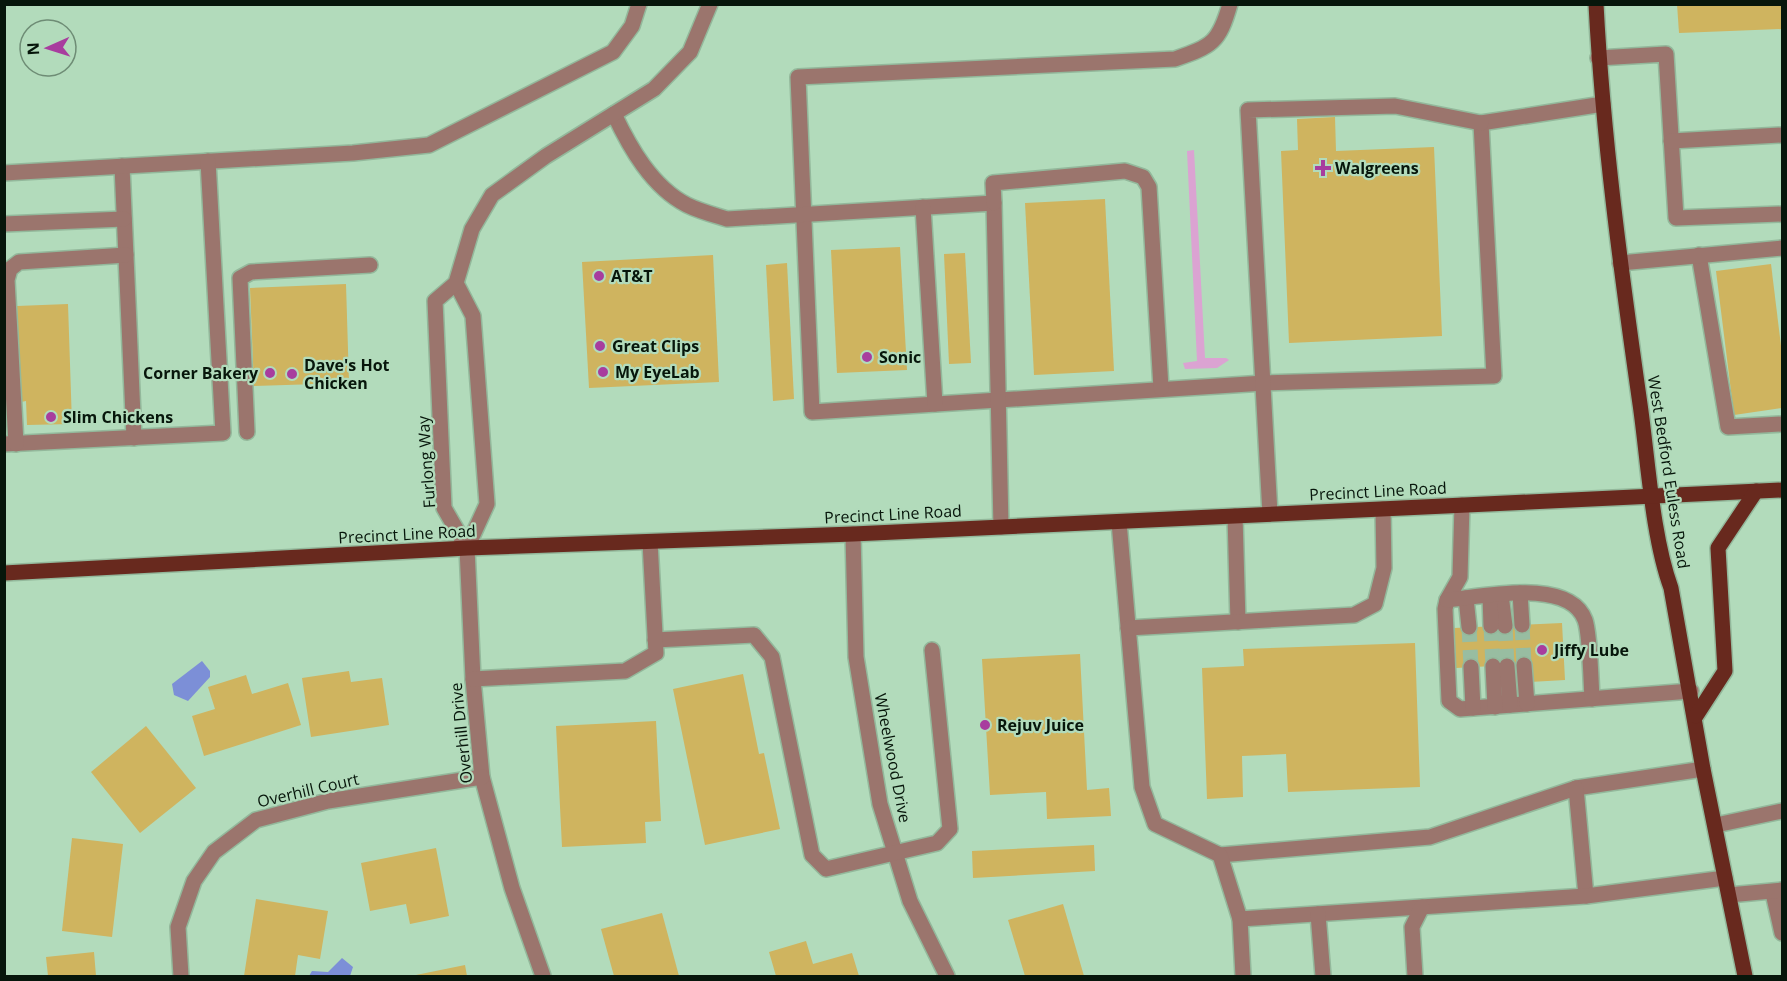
<svg xmlns="http://www.w3.org/2000/svg" width="1787" height="981" viewBox="0 0 1787 981" font-family="'Open Sans',sans-serif">
	<rect width="100%" height="100%" fill="#b2dbbb"/>
	<path fill="#dba3d2" d="M1194,150L1205,358H1226L1229,360L1217,368L1185,369L1183,363L1197,361L1187,151Z"/>
	<g fill="#7c8fd7">
		<path d="M202,661L210,671V677L188,701L174,695L172,684Z"/>
		<path d="M342,958L353,967L350,976H309L312,971L328,972Z"/>
	</g>
	<g fill="#cfb45f">
		<path d="M1677,4H1782V29L1679,33Z"/>
		<path d="M1335,117L1336,151L1434,147L1442,336L1289,343L1281,151L1298,150L1297,119Z"/>
		<path d="M1105,199L1114,371L1034,375L1025,203Z"/>
		<path d="M900,247L907,370L837,373L831,250Z"/>
		<path d="M965,253L971,363L949,364L944,254Z"/>
		<path d="M713,255L719,382L589,388L582,262Z"/>
		<path d="M787,263L794,399L773,401L766,265Z"/>
		<path d="M1771,264L1782,354V408L1734,415L1716,271Z"/>
		<path d="M346,284L349,383L254,386L250,288Z"/>
		<path d="M68,304L72,424L27,425L26,401L21,402L17,306Z"/>
		<path d="M1562,623L1565,680L1530,682L1529,664L1456,668L1454,628Z"/>
		<path d="M1415,643L1420,787L1288,792L1286,754L1242,756L1243,797L1207,799L1202,668L1244,666L1243,649Z"/>
		<path d="M1080,654L1087,790L1109,788L1111,816L1047,819L1046,792L990,795L982,659Z"/>
		<path d="M349,671L351,682L382,678L389,725L311,737L302,678Z"/>
		<path d="M743,674L759,754L764,753L780,829L705,845L673,689Z"/>
		<path d="M246,675L252,694L288,683L301,725L204,756L192,716L215,709L208,687Z"/>
		<path d="M656,721L661,821L645,822L646,843L562,847L556,726Z"/>
		<path d="M146,726L196,788L140,833L91,772Z"/>
		<path d="M72,838L123,844L112,937L62,931Z"/>
		<path d="M1094,845L1095,871L973,878L972,851Z"/>
		<path d="M436,848L449,916L410,924L406,904L370,911L361,863Z"/>
		<path d="M256,899L328,911L320,959L298,955L295,976H244Z"/>
		<path d="M1063,904L1084,976H1025L1008,920Z"/>
		<path d="M662,913L679,976H614L601,929Z"/>
		<path d="M806,941L813,964L852,953L859,976H776L769,952Z"/>
		<path d="M94,952L96,976H48L46,957Z"/>
		<path d="M465,965L467,976H416V975Z"/>
	</g>
	<g fill="none" stroke-linecap="round" stroke-linejoin="round">
		<g stroke="#98bda1" stroke-width="15" stroke-dasharray="15 8" stroke-linecap="butt">
			<path d="M1522,625L1524,665"/>
			<path d="M1491,626L1493,666"/>
			<path d="M1505,626L1507,666"/>
			<path d="M1469,627L1471,667"/>
		</g>
		<g stroke="#93b89b" stroke-width="18">
			<g id="minor">
				<path d="M1230,4C1219,43 1212,46 1175,59L798,77L812,412L1264,383L1494,376L1481,123L1603,104"/>
				<path d="M1598,58L1666,54L1676,218L1782,214"/>
				<path d="M614,114C630,148 652,187 687,205C699,211 714,215 727,219L994,203L1001,527"/>
				<path d="M1671,141L1782,135"/>
				<path d="M122,166L134,438"/>
				<path d="M4,173L353,153L429,145L613,52L632,26L639,4"/>
				<path d="M994,203L993,183L1125,171L1143,177L1149,187L1161,388"/>
				<path d="M923,207L935,404"/>
				<path d="M4,224L124,219"/>
				<path d="M1699,255L1728,427L1782,424"/>
				<path d="M1620,263L1782,248"/>
				<path d="M456,283L473,316L487,504L467,548L473,679L482,777L512,888L543,976"/>
				<path d="M247,432L240,278L251,272L370,265"/>
				<path d="M4,444L223,433L208,161"/>
				<path d="M16,444L7,280L10,269L19,262L126,255"/>
				<path d="M1462,505L1460,577L1447,600L1445,609L1449,701L1460,709L1691,691"/>
				<path d="M1270,514L1248,110L1395,106L1481,123"/>
				<path d="M1235,516L1238,622"/>
				<path d="M1119,522L1142,787L1155,824L1220,855L1430,837L1576,788L1703,769"/>
				<path d="M853,534L856,657L880,804L910,901L947,976"/>
				<path d="M467,548L444,508L435,301L456,283L472,229L492,195L546,156L654,89L690,52L710,4"/>
				<path d="M1520,593L1522,625"/>
				<path d="M1501,595L1505,626"/>
				<path d="M1490,596L1491,626"/>
				<path d="M1466,598L1469,627"/>
				<path d="M1447,600C1482,597 1569,577 1585,620C1590,633 1591,682 1592,699"/>
				<path d="M1128,628L1354,615L1375,604L1384,568L1383,509"/>
				<path d="M655,640L754,635L772,657L812,855L826,869L937,843L950,829L932,650"/>
				<path d="M1524,665L1527,704"/>
				<path d="M1493,666L1495,707"/>
				<path d="M1507,666L1510,705"/>
				<path d="M1471,667L1473,708"/>
				<path d="M473,679L625,671L656,653L650,542"/>
				<path d="M1576,788L1586,896"/>
				<path d="M1716,825L1782,811"/>
				<path d="M1220,855L1240,919L1586,896L1725,878"/>
				<path d="M1773,893L1782,933"/>
				<path d="M1729,895L1782,890"/>
				<path d="M1318,914L1323,976"/>
				<path d="M1240,919L1243,976"/>
				<path d="M181,976L178,927L194,881L214,852L256,820L328,801L482,777"/>
				<path d="M1415,976L1412,927L1422,907"/>
			</g>
		</g>
		<g stroke="#93b89b" stroke-width="18">
			<g id="major">
				<path d="M1596,4C1603,138 1621,271 1640,404C1648,459 1652,536 1671,588L1703,769L1745,976"/>
				<path d="M4,573L467,548L853,534L1782,490"/>
				<path d="M1696,716L1725,671L1718,548L1756,491"/>
			</g>
		</g>
		<use href="#minor" stroke="#9b756d" stroke-width="15"/>
		<use href="#major" stroke="#68291e" stroke-width="15"/>
	</g>
	<g fill="#a83d9e" stroke="#b2dbbb" stroke-width="2">
		<path d="M1320 159h6v6h6v6h-6v6h-6v-6h-6v-6h6z"/>
		<circle cx="599" cy="276" r="6"/>
		<circle cx="600" cy="346" r="6"/>
		<circle cx="867" cy="357" r="6"/>
		<circle cx="603" cy="372" r="6"/>
		<circle cx="270" cy="373" r="6"/>
		<circle cx="292" cy="374" r="6"/>
		<circle cx="51" cy="417" r="6"/>
		<circle cx="1542" cy="650" r="6"/>
		<circle cx="985" cy="725" r="6"/>
	</g>
	<g text-anchor="middle" dominant-baseline="central" stroke-width="4.5" stroke-linejoin="round" paint-order="stroke">
		<g font-size="16" font-weight="bold" fill="#07160b" stroke="#b2dbbb" text-anchor="start">
			<text x="1335" y="168">Walgreens</text>
			<text x="611" y="276">AT&amp;T</text>
			<text x="612" y="346">Great Clips</text>
			<text x="879" y="357">Sonic</text>
			<text x="304" y="365">Dave's Hot<tspan x="304" dy="18">Chicken</tspan></text>
			<text x="615" y="372">My EyeLab</text>
			<text x="258" y="373" text-anchor="end">Corner Bakery</text>
			<text x="63" y="417">Slim Chickens</text>
			<text x="1554" y="650">Jiffy Lube</text>
			<text x="997" y="725">Rejuv Juice</text>
		</g>
		<g font-size="16" fill="#07160b" stroke="#b2dbbb">
			<text transform="translate(426 462) rotate(-94)">Furlong Way</text>
			<text transform="translate(1669 472) rotate(81)">West Bedford Euless Road</text>
			<text transform="translate(1378 491) rotate(-3)">Precinct Line Road</text>
			<text transform="translate(893 514) rotate(-3)">Precinct Line Road</text>
			<text transform="translate(407 534) rotate(-3)">Precinct Line Road</text>
			<text transform="translate(461 733) rotate(-96)">Overhill Drive</text>
			<text transform="translate(893 758) rotate(79)">Wheelwood Drive</text>
			<text transform="translate(308 790) rotate(-13)">Overhill Court</text>
		</g>
	</g>
	<rect width="1787" height="981" fill="none" stroke="#07160b" stroke-width="12"/>
	<g transform="translate(48 48) rotate(267)"><circle r="28" fill="#b2dbbb" stroke="#6e8c75" stroke-width="1.5"/>
	<path d="M0-4.5L10 22L0 15L-10 22Z" fill="#a83d9e"/>
	<text y="-9" font-size="16" font-weight="bold" text-anchor="middle" fill="#07160b">N</text>
	</g>
</svg>
